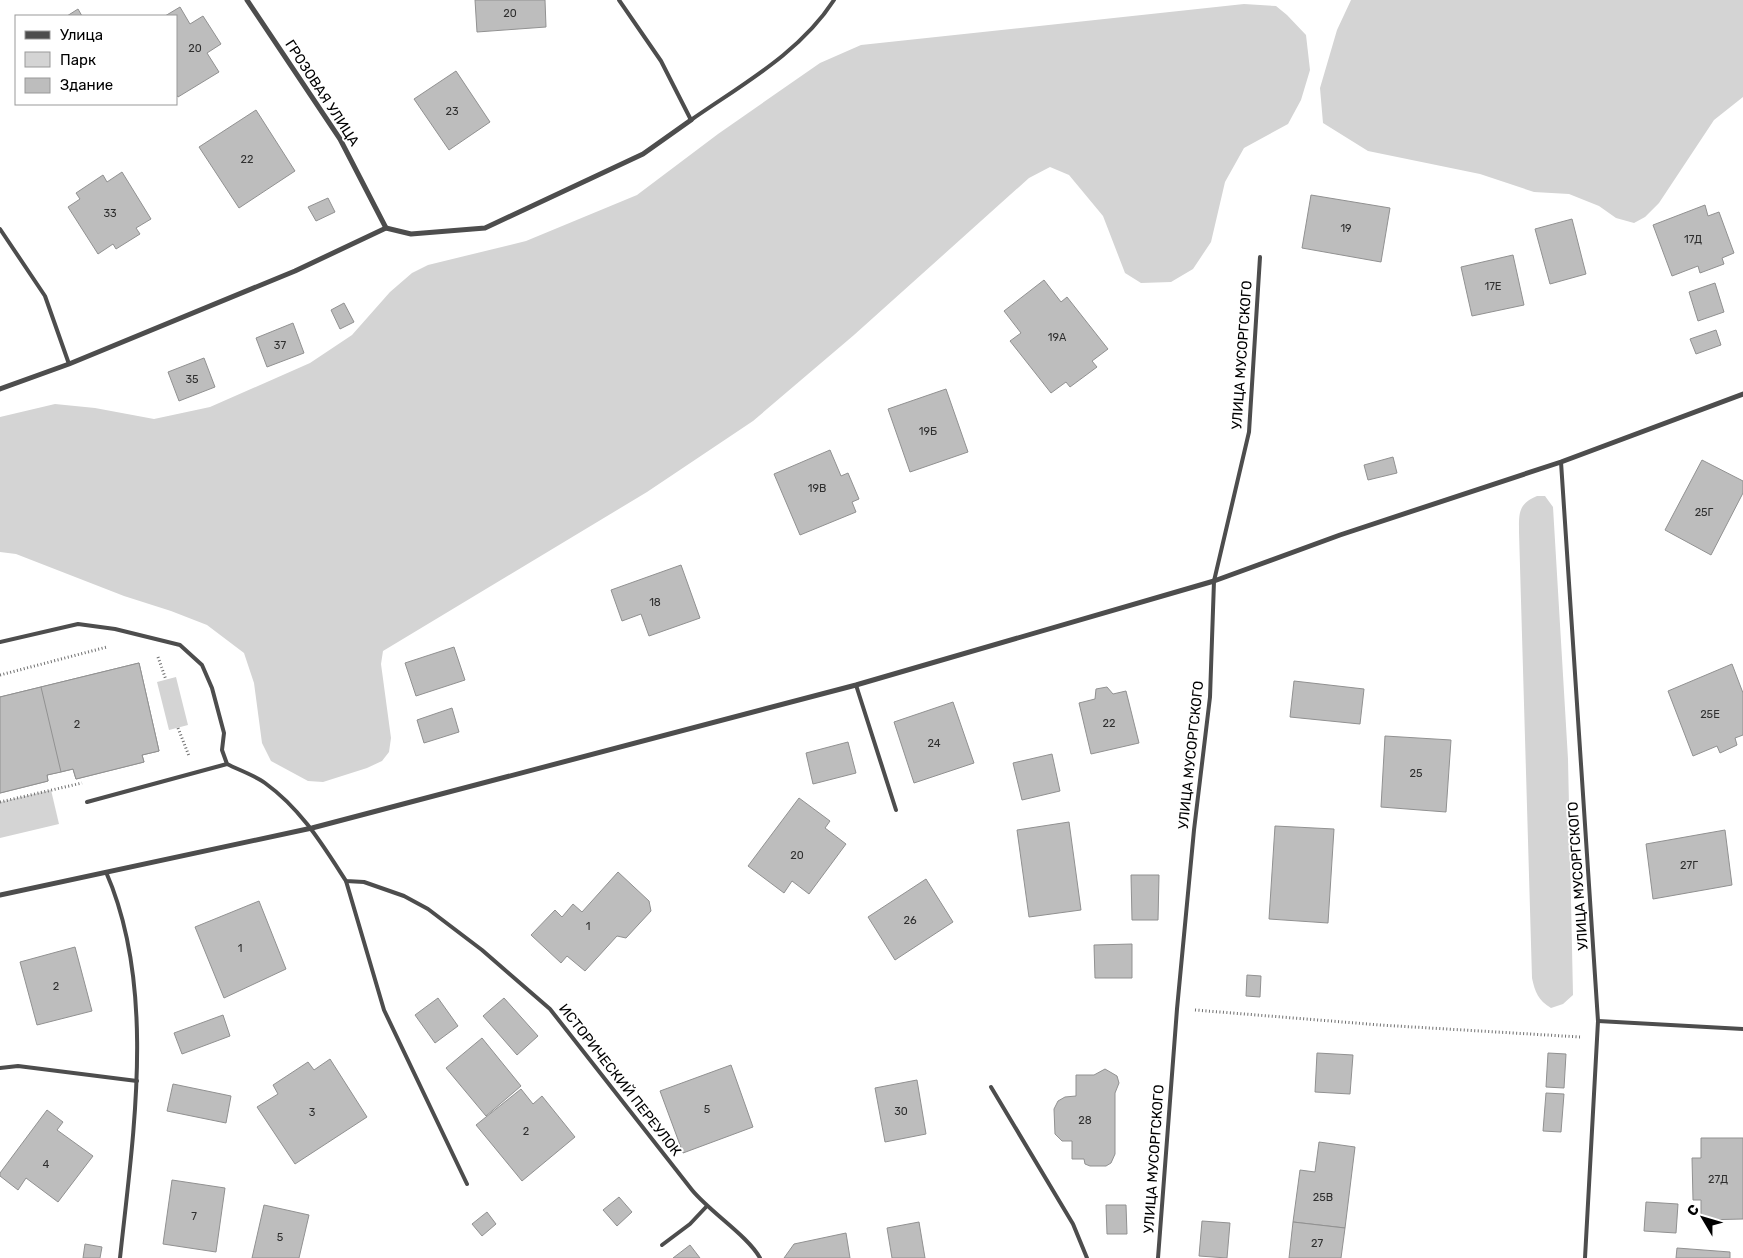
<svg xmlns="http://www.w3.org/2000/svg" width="1743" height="1258" viewBox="0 0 1743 1258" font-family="Rubik,sans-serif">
	<rect width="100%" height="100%" fill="#fff"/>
	<g fill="#d4d4d4">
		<path d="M1351,0H1743V97L1714,120L1659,203L1645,217L1634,223L1616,218L1599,206L1569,194L1534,192L1480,174L1368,151L1323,123L1320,88L1337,30Z"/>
		<path d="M1244,4L1276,6L1287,15L1306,35L1310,70L1301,100L1288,124L1244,148L1225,182L1211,242L1193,269L1171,282L1141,283L1125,273L1103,216L1069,175L1050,167L1029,178L854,335L753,421L647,492L383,651L381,664L391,738L389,752L382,761L367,768L323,782L308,781L271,761L262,743L254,683L244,653L207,625L171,611L124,596L16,554L0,552V417L55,404L95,408L154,419L210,407L310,363L352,335L390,292L412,273L428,265L526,241L637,195L718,134L820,63L861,45Z"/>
		<path d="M1537,496H1545L1553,507L1568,759L1573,995L1563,1004L1551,1008C1538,1000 1535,992 1532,978L1519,532C1519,513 1518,504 1537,496Z"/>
		<path d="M176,677L188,725L169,730L157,682Z"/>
		<path d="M51,790L59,824L0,838V802Z"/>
	</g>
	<g fill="#bdbdbd" stroke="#919191">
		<path d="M475,0H545L546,27L477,32Z"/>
		<path d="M180,7L190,24L203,16L221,44L207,53L219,72L178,97L176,94V16H165Z"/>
		<path d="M78,9L82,16H67Z"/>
		<path d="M456,71L490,122L449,150L414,99Z"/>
		<path d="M256,110L295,171L239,208L199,147Z"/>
		<path d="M122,172L151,219L136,228L140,234L116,249L113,244L98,254L68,207L80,199L76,193L103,175L107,182Z"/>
		<path d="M1311,195L1390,208L1381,262L1302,248Z"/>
		<path d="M328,198L335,212L316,221L308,207Z"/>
		<path d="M1705,205L1708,216L1719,212L1734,253L1722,258L1724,264L1700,273L1698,266L1672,276L1653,225Z"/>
		<path d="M1572,219L1586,274L1550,284L1535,229Z"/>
		<path d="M1513,255L1524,305L1472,316L1461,267Z"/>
		<path d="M1044,280L1061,302L1067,297L1108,349L1092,361L1097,367L1070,387L1066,382L1051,393L1010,341L1021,333L1004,311Z"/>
		<path d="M1715,283L1724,312L1698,321L1689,292Z"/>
		<path d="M344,303L354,322L340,329L331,310Z"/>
		<path d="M293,323L304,353L267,367L256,338Z"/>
		<path d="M1716,330L1721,345L1696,354L1690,339Z"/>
		<path d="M204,358L215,387L179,401L168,372Z"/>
		<path d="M946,389L968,452L910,472L888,409Z"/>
		<path d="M830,450L841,476L848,473L859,499L852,502L856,512L800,535L774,474Z"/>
		<path d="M1393,457L1397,473L1368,480L1364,465Z"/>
		<path d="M1702,460L1743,481V493L1711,555L1665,530Z"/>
		<path d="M681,565L700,618L649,636L641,614L622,621L611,590Z"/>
		<path d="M454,647L465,680L416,696L405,663Z"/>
		<path d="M139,663L159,751L142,755L144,762L76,779L73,769L61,772L41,687Z"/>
		<path d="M139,663L159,751L142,755L144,762L76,779L73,769L47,775L48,781L0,793V697Z"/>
		<path d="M1732,664L1743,693V735L1735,738L1737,745L1720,753L1717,746L1693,756L1668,691Z"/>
		<path d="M1294,681L1364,689L1360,724L1290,717Z"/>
		<path d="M41,687L61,772L47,775L48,781L0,793V697Z"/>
		<path d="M1107,687L1113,694L1126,691L1139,743L1091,754L1079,703L1095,699L1096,689Z"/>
		<path d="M953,702L974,763L914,783L894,722Z"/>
		<path d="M452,708L459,732L424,743L417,720Z"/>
		<path d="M1385,736L1451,740L1446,812L1381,807Z"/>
		<path d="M848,742L856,773L813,784L806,753Z"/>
		<path d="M1052,754L1060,791L1022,800L1013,763Z"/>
		<path d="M799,798L830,821L825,828L846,844L809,894L792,881L784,893L748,866Z"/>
		<path d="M1069,822L1081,910L1029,917L1017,830Z"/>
		<path d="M1275,826L1334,829L1328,923L1269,919Z"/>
		<path d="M1725,830L1732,885L1653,899L1646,844Z"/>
		<path d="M618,872L649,901L651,911L626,938L617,936L585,971L567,956L561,963L531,935L555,910L562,917L573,904L582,912Z"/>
		<path d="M1131,875H1159L1158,920H1132Z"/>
		<path d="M926,879L953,922L895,960L868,917Z"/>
		<path d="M259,901L286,969L224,998L195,927Z"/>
		<path d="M1132,944V978H1095L1094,945Z"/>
		<path d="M75,947L92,1011L37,1025L20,962Z"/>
		<path d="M1247,975L1261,976L1260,997L1246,996Z"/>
		<path d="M438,998L458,1026L435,1043L415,1015Z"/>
		<path d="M504,998L538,1036L517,1055L483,1016Z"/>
		<path d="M223,1015L230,1036L182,1054L174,1033Z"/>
		<path d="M482,1038L521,1086L486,1116L446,1068Z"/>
		<path d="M1317,1053L1353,1055L1350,1094L1315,1092Z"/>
		<path d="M1548,1053L1566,1054L1564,1088L1546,1087Z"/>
		<path d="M330,1059L367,1117L295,1164L257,1107L278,1094L273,1085L308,1062L314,1070Z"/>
		<path d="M731,1065L753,1127L683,1153L660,1091Z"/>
		<path d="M1105,1069L1117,1076L1119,1083L1115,1093V1154L1111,1163L1106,1166H1090L1085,1164L1084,1159H1072V1141H1062L1055,1134L1054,1109L1058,1101L1065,1097L1076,1096V1075H1094Z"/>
		<path d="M917,1080L926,1134L885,1142L875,1088Z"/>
		<path d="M173,1084L231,1096L226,1123L167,1111Z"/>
		<path d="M521,1089L533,1104L542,1096L575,1137L522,1181L476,1125Z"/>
		<path d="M1546,1093L1564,1094L1561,1132L1543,1131Z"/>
		<path d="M47,1110L63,1122L57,1130L93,1156L58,1202L26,1178L18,1190L0,1176V1173Z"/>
		<path d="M1701,1138H1743V1219L1701,1220V1200H1693L1692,1158H1701Z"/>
		<path d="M1319,1142L1355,1147L1345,1228L1293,1222L1300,1170L1315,1172Z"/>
		<path d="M172,1180L225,1188L216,1252L163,1244Z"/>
		<path d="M619,1197L632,1212L617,1226L603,1210Z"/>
		<path d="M1646,1202L1678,1204L1676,1233L1644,1231Z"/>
		<path d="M264,1205L309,1215L299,1258H252Z"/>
		<path d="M1106,1205H1126L1127,1234H1107Z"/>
		<path d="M487,1212L496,1224L482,1236L472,1224Z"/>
		<path d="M1202,1221L1230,1223L1227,1258L1199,1256Z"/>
		<path d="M919,1222L925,1258H892L887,1228Z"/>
		<path d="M1293,1222L1345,1228L1341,1258H1289Z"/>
		<path d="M846,1233L850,1258H784L794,1244Z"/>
		<path d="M85,1244L102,1247L100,1258H83Z"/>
		<path d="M690,1245L700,1258H673Z"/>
		<path d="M1677,1248L1730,1252V1258H1676Z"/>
	</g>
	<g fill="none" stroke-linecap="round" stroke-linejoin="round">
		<g stroke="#6f6f6f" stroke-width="3" stroke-dasharray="1 2.5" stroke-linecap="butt">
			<path d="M158,657L166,680"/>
			<path d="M0,675L107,647"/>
			<path d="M178,728L189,756"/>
			<path d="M0,802L82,783"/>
			<path d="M1195,1010L1380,1025L1580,1037"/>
		</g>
		<g stroke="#4d4d4d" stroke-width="4">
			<path d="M619,0L661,61L691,120C741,85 800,53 834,0"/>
			<path d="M0,229L45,296L69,364"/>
			<path d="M1561,462L1598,1021L1585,1258"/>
			<path d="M0,642L78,624L115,629L180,645L202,665L212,688L224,733L222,750L227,764C239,770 254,775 265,783C301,809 322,844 346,881L364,882L404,896L428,909L482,950L550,1009L692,1190C710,1212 748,1236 760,1258"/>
			<path d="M856,685L896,810"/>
			<path d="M87,802L227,764"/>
			<path d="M106,872C157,988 133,1136 120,1258"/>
			<path d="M346,881L384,1010L467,1184"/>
			<path d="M1598,1021L1743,1029"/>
			<path d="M0,1068L18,1066L137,1081"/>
			<path d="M991,1087L1073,1224L1087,1258"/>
			<path d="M662,1245L690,1224L706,1207"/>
			<path d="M1158,1258L1177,1009L1194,830L1210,697L1214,581L1249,432L1260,257"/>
		</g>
		<g stroke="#4d4d4d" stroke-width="5">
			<path d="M247,0L340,139L386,228"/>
			<path d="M0,389L69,364L295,271L386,228L411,234L485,228L643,154L691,120"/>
			<path d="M0,895L312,828L856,685L1214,581L1340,535L1561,462L1743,394"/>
		</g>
	</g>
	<g text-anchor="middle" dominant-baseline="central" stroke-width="4" stroke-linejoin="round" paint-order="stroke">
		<g font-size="11" fill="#2f2f2f">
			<text x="510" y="13">20</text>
			<text x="195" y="48">20</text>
			<text x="452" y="111">23</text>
			<text x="247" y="159">22</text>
			<text x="110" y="213">33</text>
			<text x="1346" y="228">19</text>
			<text x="1693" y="239">17Д</text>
			<text x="1493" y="286">17Е</text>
			<text x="1057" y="337">19А</text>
			<text x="280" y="345">37</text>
			<text x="192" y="379">35</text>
			<text x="928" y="431">19Б</text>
			<text x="817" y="488">19В</text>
			<text x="1704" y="512">25Г</text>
			<text x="655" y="602">18</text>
			<text x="1710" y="714">25Е</text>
			<text x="1109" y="723">22</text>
			<text x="77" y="724">2</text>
			<text x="934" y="743">24</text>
			<text x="1416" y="773">25</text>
			<text x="797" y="855">20</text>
			<text x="1689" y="865">27Г</text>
			<text x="910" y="920">26</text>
			<text x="588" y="926">1</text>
			<text x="240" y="948">1</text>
			<text x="56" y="986">2</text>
			<text x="707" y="1109">5</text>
			<text x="901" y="1111">30</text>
			<text x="312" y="1112">3</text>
			<text x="1085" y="1120">28</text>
			<text x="526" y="1131">2</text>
			<text x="46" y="1164">4</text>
			<text x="1718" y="1179">27Д</text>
			<text x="1323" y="1197">25В</text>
			<text x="194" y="1216">7</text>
			<text x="280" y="1237">5</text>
			<text x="1317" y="1243">27</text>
		</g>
		<g font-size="14" fill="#000" stroke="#fff">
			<text transform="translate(322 93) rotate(57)">ГРОЗОВАЯ УЛИЦА</text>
			<text transform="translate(1242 355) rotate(-86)">УЛИЦА МУСОРГСКОГО</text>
			<text transform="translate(1191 755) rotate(-84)">УЛИЦА МУСОРГСКОГО</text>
			<text transform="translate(1578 876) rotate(-94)">УЛИЦА МУСОРГСКОГО</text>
			<text transform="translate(620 1080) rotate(52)">ИСТОРИЧЕСКИЙ ПЕРЕУЛОК</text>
			<text transform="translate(1154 1159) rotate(-86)">УЛИЦА МУСОРГСКОГО</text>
		</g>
	</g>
	<rect x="15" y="15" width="162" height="90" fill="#ffffff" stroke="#999999"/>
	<rect x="25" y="31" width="25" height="8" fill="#4d4d4d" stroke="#999999"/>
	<text x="60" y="40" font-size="15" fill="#000000">Улица</text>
	<rect x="25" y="52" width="25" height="15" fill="#d4d4d4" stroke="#999999"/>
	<text x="60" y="65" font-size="15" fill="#000000">Парк</text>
	<rect x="25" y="78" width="25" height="15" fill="#bdbdbd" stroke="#999999"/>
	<text x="60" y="90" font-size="15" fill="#000000">Здание</text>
	<g transform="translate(1703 1218) rotate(308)" stroke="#ffffff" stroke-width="4" paint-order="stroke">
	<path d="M0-4L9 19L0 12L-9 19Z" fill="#000000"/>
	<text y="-8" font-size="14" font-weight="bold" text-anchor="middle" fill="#000000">С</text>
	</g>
</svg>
